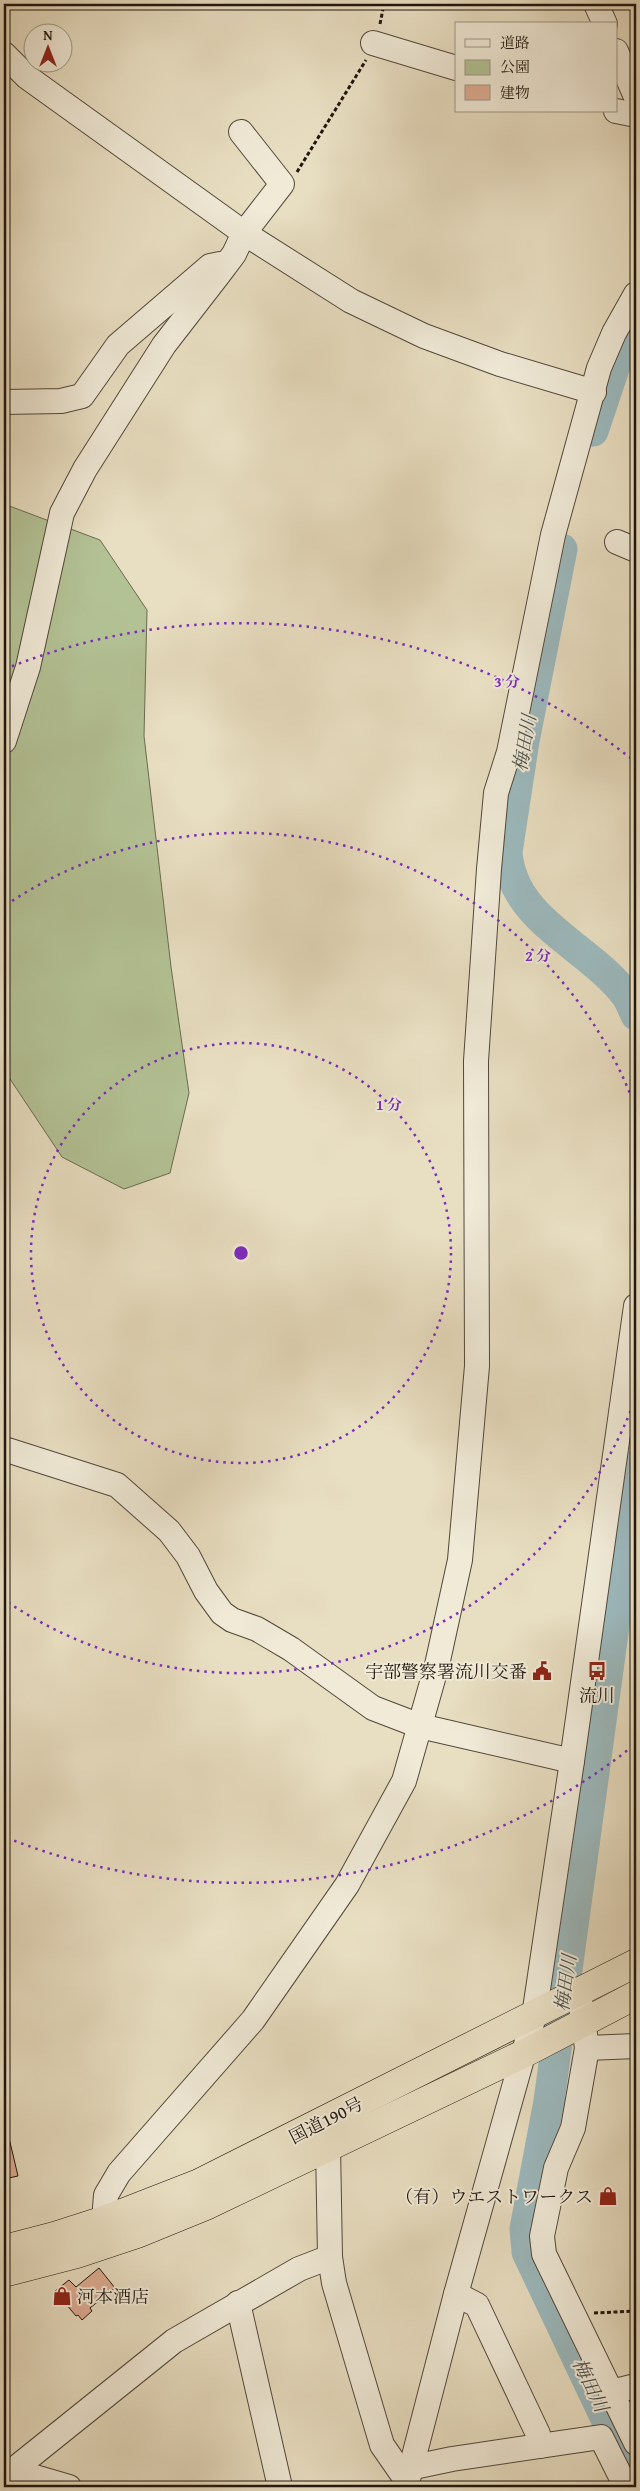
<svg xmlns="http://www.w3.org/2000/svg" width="640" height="2491" viewBox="0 0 640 2491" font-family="'Gentium Book Plus','Noto Serif JP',serif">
	<rect width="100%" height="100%" fill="#e8dec1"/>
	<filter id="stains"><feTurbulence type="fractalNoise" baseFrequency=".004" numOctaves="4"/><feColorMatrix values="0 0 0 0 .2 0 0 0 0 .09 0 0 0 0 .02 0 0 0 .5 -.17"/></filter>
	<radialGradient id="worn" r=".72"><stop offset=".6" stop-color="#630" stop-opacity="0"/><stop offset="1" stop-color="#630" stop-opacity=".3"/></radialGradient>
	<path fill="#b3c295" stroke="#6a6c52" d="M4,504L100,540L147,610L144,736L171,967L189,1093L170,1173L124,1189L62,1157L4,1070Z"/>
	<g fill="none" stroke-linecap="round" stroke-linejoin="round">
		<g stroke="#9cb9bd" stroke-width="31">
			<path d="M593,431L626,333L636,315"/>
			<path d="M562,549L524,741L507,852C512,921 588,945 626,995C630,1001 633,1009 636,1015"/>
			<path d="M636,1465L549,2101L525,2229L527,2252L625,2459L636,2477"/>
		</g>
	</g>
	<g fill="#e0ad94" stroke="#20160e">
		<path d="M9,2138L18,2176L4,2179V2139Z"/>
		<path d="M99,2268L115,2288L90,2308L92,2311L82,2320L78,2315L76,2316L55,2291L69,2280L76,2287Z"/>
	</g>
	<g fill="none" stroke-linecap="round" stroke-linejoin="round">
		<g stroke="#52483b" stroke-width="26">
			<g id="minor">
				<path d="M596,4L605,24"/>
				<path d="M373,43L456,68"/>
				<path d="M616,51L636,97"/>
				<path d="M4,54L27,77L244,233L351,301L424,336L500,364L594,392"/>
				<path d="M616,111L636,115"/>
				<path d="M4,402L61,401L82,396L118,345L210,266L220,264"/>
				<path d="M617,542L636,550"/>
				<path d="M4,741L28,667L62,513L85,469L164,345L219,274L234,254L244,233L282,184L241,132"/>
				<path d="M4,1449L117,1485L169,1531L188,1556L206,1591L222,1613L232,1620L257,1629L291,1649L373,1708L420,1726L572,1761"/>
				<path d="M579,1993L587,2048L573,2128L556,2168L542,2236L544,2254L636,2443"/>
				<path d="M587,2048L636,2046"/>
				<path d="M328,2146L330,2257L334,2283L382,2445L407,2481"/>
				<path d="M104,2220L106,2195L119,2173L253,2020L347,1885L404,1781L437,1665L460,1560L477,1366L476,1061L489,869L496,793L509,752L553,535L599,368L614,333L636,294"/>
				<path d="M456,2294L477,2305L538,2434L540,2446"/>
				<path d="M238,2303L280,2487"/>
				<path d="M611,2392L636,2386"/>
				<path d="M4,2468L69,2487"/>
				<path d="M409,2468L452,2459L601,2437L626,2487"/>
				<path d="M12,2471L174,2341L299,2269L330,2257"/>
				<path d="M406,2487L456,2294L534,2016L572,1761L636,1306"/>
			</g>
		</g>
		<g stroke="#20160e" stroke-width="29">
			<g id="highway">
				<path d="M4,2249L54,2236L104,2220L199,2183L636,1963"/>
				<path d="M4,2273L77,2254L137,2234L208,2205L523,2054L636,1995"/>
			</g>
		</g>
		<g stroke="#20160e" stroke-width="3" stroke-dasharray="4 2.5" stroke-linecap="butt">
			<path d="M380,24L384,4"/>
			<path d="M297,172L366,60"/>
			<path d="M594,2313L636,2311"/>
		</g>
		<use href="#minor" stroke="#f0ead7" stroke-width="24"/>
		<use href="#highway" stroke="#e8dec1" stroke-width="28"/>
	</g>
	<g fill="none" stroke="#7b2cbf" stroke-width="2.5" stroke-dasharray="2.5 5">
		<circle cx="241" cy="1253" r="210"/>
		<path d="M636 1397A420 420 0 0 1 6 1601M6 905A420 420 0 0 1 636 1109"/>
		<path d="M633 1746A630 630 0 0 1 5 1837M5 669A630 630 0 0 1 633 760"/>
	</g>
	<defs>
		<g id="civic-bare" transform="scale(1.5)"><path d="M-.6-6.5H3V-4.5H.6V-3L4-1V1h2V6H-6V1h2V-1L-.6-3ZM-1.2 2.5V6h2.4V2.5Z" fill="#8f2418" stroke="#f0ead7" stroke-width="2.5" paint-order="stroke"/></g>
		<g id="bus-bare" transform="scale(1.5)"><path d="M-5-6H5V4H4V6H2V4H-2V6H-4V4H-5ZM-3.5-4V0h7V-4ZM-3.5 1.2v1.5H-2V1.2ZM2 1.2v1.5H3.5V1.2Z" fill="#8f2418" stroke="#f0ead7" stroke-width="2.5" paint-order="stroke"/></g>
		<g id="shop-bare" transform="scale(1.5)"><path d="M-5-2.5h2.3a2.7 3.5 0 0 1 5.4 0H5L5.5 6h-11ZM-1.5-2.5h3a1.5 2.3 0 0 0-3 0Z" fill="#8f2418" stroke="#f0ead7" stroke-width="2.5" paint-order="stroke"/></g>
	</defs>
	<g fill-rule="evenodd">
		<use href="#civic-bare" x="542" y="1671"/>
		<use href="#bus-bare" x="597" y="1671"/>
		<use href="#shop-bare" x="608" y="2196"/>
		<use href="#shop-bare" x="62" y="2296"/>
	</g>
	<g text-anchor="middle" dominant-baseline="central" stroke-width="4" stroke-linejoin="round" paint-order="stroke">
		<g font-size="18" fill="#20160e" stroke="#f0ead7" text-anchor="end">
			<text x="527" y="1671">宇部警察署流川交番</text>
			<text x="597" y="1695" text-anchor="middle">流川</text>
			<text x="593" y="2196">（有）ウエストワークス</text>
			<text x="77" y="2296" text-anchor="start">河本酒店</text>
		</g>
		<g font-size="18" fill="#20160e" stroke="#f0ead7">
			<text transform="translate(326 2120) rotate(-27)">国道190号</text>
		</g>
		<g font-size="19" font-style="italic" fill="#4b4f4b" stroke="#f0ead7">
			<text transform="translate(524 743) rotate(-80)">梅田川</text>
			<text transform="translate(565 1983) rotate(-82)">梅田川</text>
			<text transform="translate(591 2385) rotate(64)">梅田川</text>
		</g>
	</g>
	<circle cx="241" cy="1253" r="8" fill="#7b2cbf" stroke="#f0ead7" stroke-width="2.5"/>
	<g font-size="15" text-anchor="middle" font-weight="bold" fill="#7b2cbf" stroke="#f0ead7" stroke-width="4" stroke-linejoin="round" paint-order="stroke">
		<text x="507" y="687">3 分</text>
		<text x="538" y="961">2 分</text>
		<text x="389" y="1110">1 分</text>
	</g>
	<rect width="640" height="2491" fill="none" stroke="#e8dec1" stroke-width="20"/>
	<rect x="5" y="5" width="630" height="2481" fill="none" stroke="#20160e" stroke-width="2.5"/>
	<rect x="10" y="10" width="620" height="2471" fill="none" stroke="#20160e"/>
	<rect x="455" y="22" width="162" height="90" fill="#f0ead7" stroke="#9d9587"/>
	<rect x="465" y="39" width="25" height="8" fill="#f0ead7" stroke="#9d9587"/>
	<text x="500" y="48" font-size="15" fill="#20160e">道路</text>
	<rect x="465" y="60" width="25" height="15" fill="#b3c295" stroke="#9d9587"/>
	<text x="500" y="72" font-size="15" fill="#20160e">公園</text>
	<rect x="465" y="85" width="25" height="15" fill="#e0ad94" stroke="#9d9587"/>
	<text x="500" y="98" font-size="15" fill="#20160e">建物</text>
	<g transform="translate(48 48)"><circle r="24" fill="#f0ead7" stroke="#9d9587"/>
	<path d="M0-4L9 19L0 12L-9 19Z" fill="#8f2418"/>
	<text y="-8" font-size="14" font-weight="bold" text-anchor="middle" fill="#20160e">N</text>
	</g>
	<rect width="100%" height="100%" filter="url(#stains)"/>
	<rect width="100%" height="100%" fill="url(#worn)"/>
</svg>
